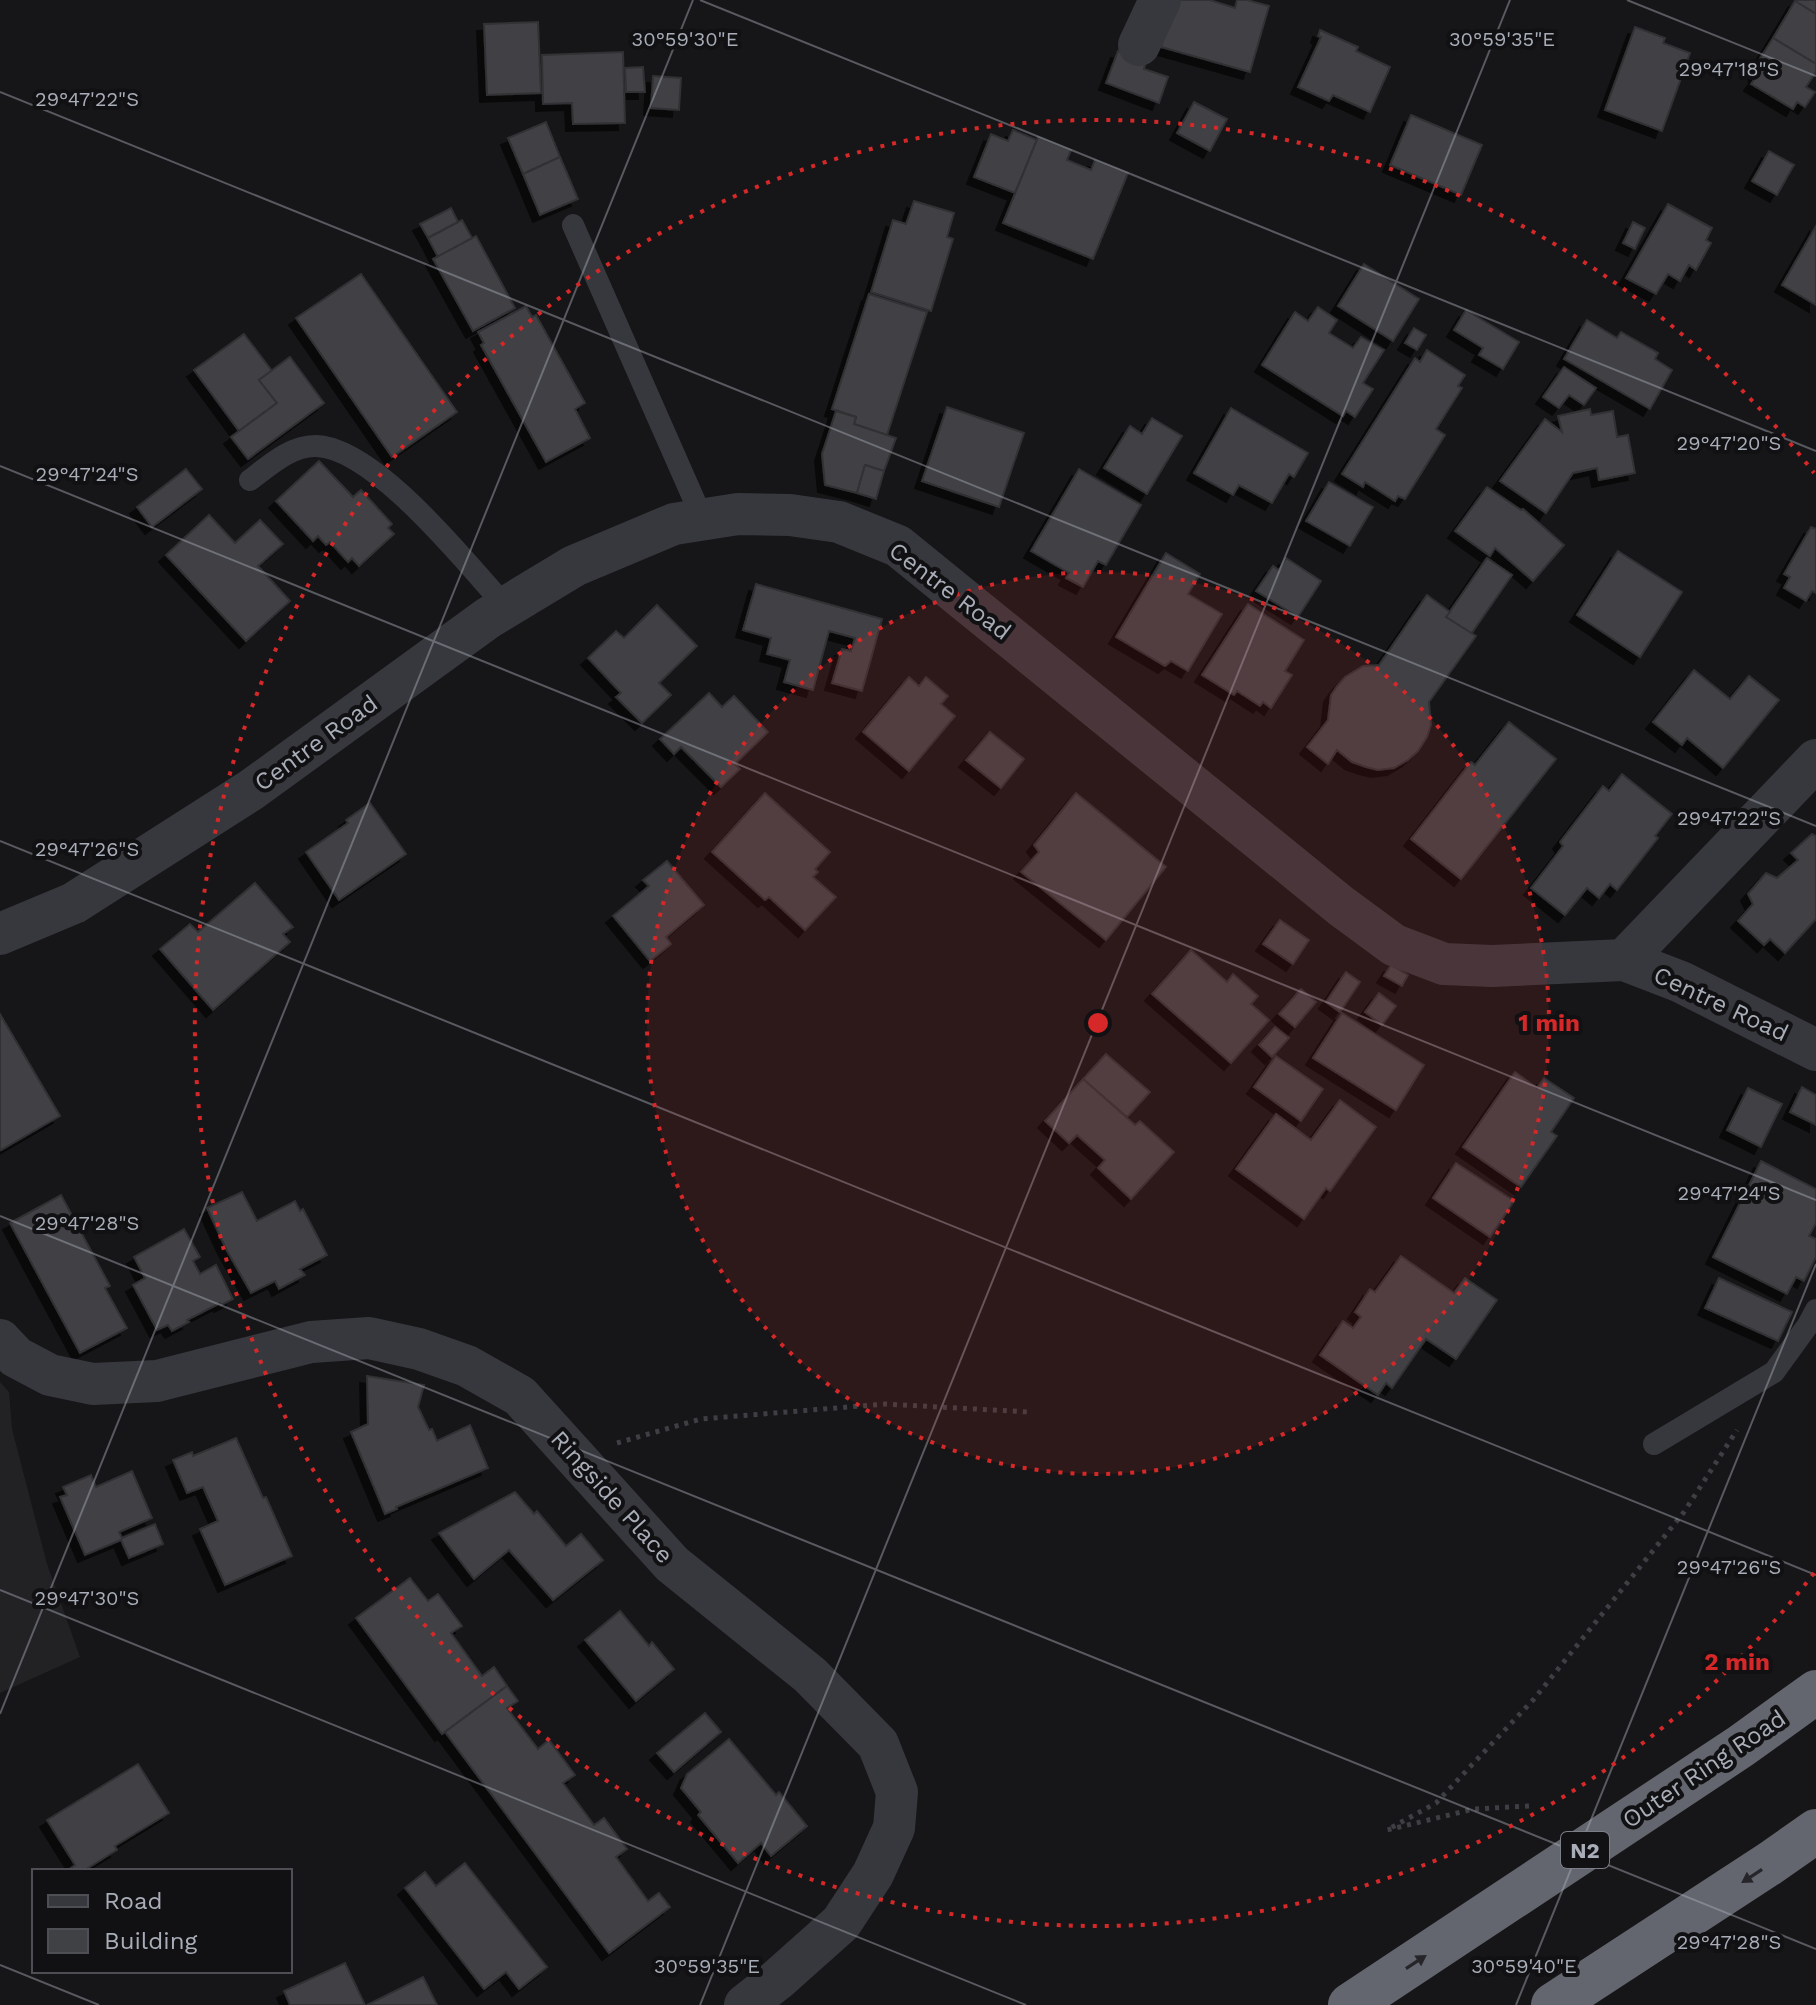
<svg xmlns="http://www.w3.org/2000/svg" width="1816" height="2005" viewBox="0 0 1816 2005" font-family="'Work Sans',sans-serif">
	<defs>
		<filter id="shadow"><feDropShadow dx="-7" dy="7" stdDeviation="0" flood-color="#0009"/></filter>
	</defs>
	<rect width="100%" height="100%" fill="#161618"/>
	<path fill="#222225" d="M0,1382L9,1392L12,1429L47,1564L80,1657L0,1693Z"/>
	<g fill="#404145" stroke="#303034" stroke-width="2" filter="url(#shadow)">
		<path d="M1174,0H1210L1235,8L1237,0H1247L1269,6L1250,72L1161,47Z"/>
		<path d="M1796,0H1816V14L1795,1Z"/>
		<path d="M1795,1L1816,14V64L1773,38Z"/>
		<path d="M538,22L541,93L487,95L484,24Z"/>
		<path d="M1635,27L1665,38L1663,43L1690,53L1662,131L1605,110Z"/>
		<path d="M1320,30L1358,47L1356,51L1390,67L1370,112L1333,95L1329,101L1298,87L1321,37L1318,36Z"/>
		<path d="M1773,38L1816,64V72L1806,87L1815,92L1805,107L1797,102L1793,109L1751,84L1756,77L1755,66Z"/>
		<path d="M1118,51L1146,61L1144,69L1168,77L1159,103L1106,83Z"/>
		<path d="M623,52L625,123L573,124L572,103L543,104L542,55Z"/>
		<path d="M643,67L645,92H626L625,68Z"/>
		<path d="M653,76L681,78L679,110L651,108Z"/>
		<path d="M1194,102L1227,119L1210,151L1177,133Z"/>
		<path d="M1411,115L1482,145L1461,195L1390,165Z"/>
		<path d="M546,122L560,157L523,174L508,138Z"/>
		<path d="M1013,130L1037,140L1015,193L974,177L991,134L1008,141Z"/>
		<path d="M1038,137L1071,150L1067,160L1091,170L1095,160L1128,173L1093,259L1003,223Z"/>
		<path d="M1769,151L1794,165L1777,195L1752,181Z"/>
		<path d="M560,157L578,199L540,215L523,174Z"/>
		<path d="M914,201L954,213L947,237L953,239L931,311L871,292L893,220L906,224Z"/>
		<path d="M1668,204L1712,228L1706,240L1711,243L1696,270L1689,265L1680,281L1668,274L1656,294L1626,278Z"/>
		<path d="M451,208L458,222L428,238L420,224Z"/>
		<path d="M462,220L472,238L438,257L428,238Z"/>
		<path d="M1633,222L1645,228L1635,249L1623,243Z"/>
		<path d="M1816,226V305L1782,285Z"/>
		<path d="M476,236L515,308L473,331L433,259Z"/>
		<path d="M1364,264L1419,299L1393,341L1338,306Z"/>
		<path d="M361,274L457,412L392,457L296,318Z"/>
		<path d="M869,294L927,312L887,435L854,424L856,417L832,409Z"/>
		<path d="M526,306L532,317L536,315L585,403L575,409L590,438L546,462L481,345L484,343L478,332Z"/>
		<path d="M1318,307L1337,320L1329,333L1353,348L1361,337L1384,350L1363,383L1373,389L1355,417L1346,411L1343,416L1262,365L1295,312L1308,321Z"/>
		<path d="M1466,310L1519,342L1503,369L1479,355L1483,348L1454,330Z"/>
		<path d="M1587,320L1617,338L1621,332L1658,353L1655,359L1672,370L1650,409L1564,359Z"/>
		<path d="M1414,328L1426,335L1417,350L1405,343Z"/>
		<path d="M244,334L272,371L259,380L277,403L239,431L194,370Z"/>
		<path d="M1427,350L1465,375L1458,386L1462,388L1436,429L1445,435L1405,499L1398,496L1395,501L1365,482L1363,487L1342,474L1415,358L1420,362Z"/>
		<path d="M290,357L324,403L248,459L231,437L277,403L259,380Z"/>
		<path d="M1564,367L1596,388L1584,405L1569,395L1559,408L1543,397Z"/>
		<path d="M947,407L1024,433L999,507L922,481Z"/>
		<path d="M1231,408L1308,453L1294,477L1289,474L1272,503L1239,485L1233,495L1194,473Z"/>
		<path d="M1590,409L1591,415L1613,411L1617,437L1628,435L1635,473L1599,480L1597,468L1573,473L1546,513L1500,481L1545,419L1562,432L1558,416Z"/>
		<path d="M836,411L856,417L854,424L896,438L884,471L865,465L857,493L825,485L822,454Z"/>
		<path d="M1152,418L1182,436L1147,494L1104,468L1130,426L1142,434Z"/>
		<path d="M319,461L353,497L361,490L392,524L388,528L394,534L359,566L352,558L348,562L330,542L326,545L318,536L313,541L276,501Z"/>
		<path d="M865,465L884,471L876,499L857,493Z"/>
		<path d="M186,469L202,489L152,527L137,507Z"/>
		<path d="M1079,469L1141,505L1106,565L1098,561L1083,587L1066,578L1069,573L1031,551Z"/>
		<path d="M1329,482L1373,507L1350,546L1306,521Z"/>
		<path d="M1487,487L1521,510L1523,509L1564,545L1533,581L1495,548L1490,556L1455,531Z"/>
		<path d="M209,515L235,543L260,520L283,544L258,566L290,601L246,641L166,555Z"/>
		<path d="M1811,527L1816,529V593L1812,591L1806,601L1784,588L1790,577L1784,574Z"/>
		<path d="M1618,551L1682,592L1640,657L1577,615Z"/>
		<path d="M1166,553L1200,574L1188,594L1222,614L1188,671L1171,661L1165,666L1116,637Z"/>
		<path d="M1286,558L1321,581L1298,617L1256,591L1273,566L1279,570Z"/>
		<path d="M1487,558L1512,575L1471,634L1446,617Z"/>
		<path d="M756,584L882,619L862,691L832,683L842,649L851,651L855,638L829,631L813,690L784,682L790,660L767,654L771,638L743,630Z"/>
		<path d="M1427,595L1450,612L1446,617L1476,636L1429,702L1431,725L1427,737L1418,751L1408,760L1394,768L1378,770L1366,767L1352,762L1337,750L1328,764L1307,747L1328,720L1331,695L1337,686L1345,677L1363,666L1379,665Z"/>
		<path d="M1248,604L1304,640L1285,671L1292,675L1271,708L1263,702L1260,706L1237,691L1234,695L1202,675Z"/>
		<path d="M657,605L697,646L659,683L671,695L642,723L616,697L621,693L588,658L616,631L624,638Z"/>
		<path d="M1694,670L1730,699L1749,676L1779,700L1723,768L1687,738L1682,745L1653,722Z"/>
		<path d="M909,677L919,686L926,677L948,696L941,704L955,716L909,771L863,732Z"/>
		<path d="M709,693L722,707L734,696L768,732L735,764L740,769L721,787L681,747L674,754L660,739Z"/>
		<path d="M1509,722L1556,759L1461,879L1411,839L1471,762L1475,765Z"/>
		<path d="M990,732L1024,759L1001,788L966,760Z"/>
		<path d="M1622,774L1672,814L1655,836L1658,838L1617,890L1610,884L1599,898L1587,888L1565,915L1531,888L1563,846L1560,842L1603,786L1609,791Z"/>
		<path d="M765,793L830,852L815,869L818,872L813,877L836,897L805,930L769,897L765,900L712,852Z"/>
		<path d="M1076,793L1166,867L1106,940L1021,872L1039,852L1034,845Z"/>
		<path d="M370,803L406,854L339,900L306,852L348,823L346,820Z"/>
		<path d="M1812,834L1816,836V919L1785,953L1770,939L1764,945L1738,921L1753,904L1748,894L1766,873L1777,878L1798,860L1791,853Z"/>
		<path d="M667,861L704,905L666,937L671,944L650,961L613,916L649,886L643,880Z"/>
		<path d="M255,883L293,927L283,934L290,942L213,1010L160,949L190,924L198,932Z"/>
		<path d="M1280,920L1309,940L1293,964L1263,944Z"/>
		<path d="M1191,950L1227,982L1233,974L1258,996L1251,1004L1269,1020L1231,1063L1152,994Z"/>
		<path d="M1391,965L1408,975L1402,986L1384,976Z"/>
		<path d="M1346,972L1360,982L1340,1012L1326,1002Z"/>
		<path d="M1301,989L1316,1002L1295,1027L1279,1014Z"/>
		<path d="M1379,993L1396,1006L1382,1025L1365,1012Z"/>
		<path d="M1342,1013L1424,1065L1396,1110L1313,1058Z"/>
		<path d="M0,1014L60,1116L1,1150L0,1148Z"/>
		<path d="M1275,1027L1289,1038L1272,1057L1259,1045Z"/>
		<path d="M1106,1054L1150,1092L1127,1117L1083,1079Z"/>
		<path d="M1276,1056L1323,1089L1301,1121L1254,1087Z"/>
		<path d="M1515,1072L1537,1088L1544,1078L1574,1098L1551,1132L1557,1136L1521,1187L1463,1147Z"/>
		<path d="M1083,1079L1135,1125L1140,1121L1174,1152L1131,1199L1098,1168L1105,1160L1077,1135L1069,1143L1045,1121Z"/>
		<path d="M1802,1087L1816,1095V1125L1790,1112Z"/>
		<path d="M1748,1088L1782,1104L1761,1147L1727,1130Z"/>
		<path d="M1340,1100L1376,1127L1330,1191L1326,1188L1304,1219L1236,1169L1276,1114L1311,1140Z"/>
		<path d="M1761,1161L1816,1189V1223L1809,1236L1816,1239V1257L1804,1281L1796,1277L1787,1294L1713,1257Z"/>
		<path d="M1456,1163L1514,1201L1490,1237L1433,1198Z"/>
		<path d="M242,1192L257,1221L295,1201L300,1211L303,1209L327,1255L300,1269L305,1275L279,1289L275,1281L251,1293L226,1249L207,1208Z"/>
		<path d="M61,1195L110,1286L105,1288L127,1328L80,1353L10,1223Z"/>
		<path d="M184,1229L200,1257L193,1261L200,1274L216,1265L233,1299L221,1305L220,1303L187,1320L189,1322L172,1331L168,1325L157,1330L133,1285L145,1278L134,1257Z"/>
		<path d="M1401,1256L1454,1293L1465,1278L1497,1300L1456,1359L1426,1339L1392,1388L1386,1383L1378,1395L1320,1355L1343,1321L1353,1328L1361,1317L1355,1312L1370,1289L1375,1292Z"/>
		<path d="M1719,1278L1792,1312L1778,1341L1705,1308Z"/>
		<path d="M367,1376L424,1385L418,1407L429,1430L432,1429L437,1441L470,1425L488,1468L396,1507L397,1509L385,1514L351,1432L368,1424Z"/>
		<path d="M236,1438L263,1498L266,1497L292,1556L225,1585L200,1529L218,1521L203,1487L187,1493L173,1460L192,1452L193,1456Z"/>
		<path d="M132,1471L152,1518L119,1532L122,1538L155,1524L163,1544L129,1558L121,1540L85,1555L60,1497L67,1495L63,1487L91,1475L96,1487Z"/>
		<path d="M515,1492L534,1514L537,1511L566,1546L581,1534L603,1560L553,1600L509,1550L474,1579L439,1533Z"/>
		<path d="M410,1578L428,1601L438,1594L462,1626L451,1633L482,1676L494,1667L507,1686L442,1734L356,1618Z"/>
		<path d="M620,1611L649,1646L652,1642L674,1669L636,1701L585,1640Z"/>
		<path d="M507,1686L518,1701L507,1708L538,1749L549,1740L575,1775L563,1783L594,1825L604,1818L627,1849L616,1857L648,1901L659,1893L670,1907L609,1953L445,1732Z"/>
		<path d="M705,1713L721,1732L674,1772L657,1753Z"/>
		<path d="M729,1739L776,1795L779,1792L807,1826L771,1856L761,1843L738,1863L698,1815L701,1812L681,1788L687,1774Z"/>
		<path d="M138,1764L169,1813L115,1846L117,1850L83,1871H73L71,1868L75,1865L47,1820Z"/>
		<path d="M465,1863L547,1967L519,1989L506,1972L484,1989L405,1888L425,1872L436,1886Z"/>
		<path d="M345,1963L365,2005H290L284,1991Z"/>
		<path d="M423,1977L437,2005H367Z"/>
	</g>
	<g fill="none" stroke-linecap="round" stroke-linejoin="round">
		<g stroke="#3d3f44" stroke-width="5" stroke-dasharray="4 6" stroke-linecap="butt">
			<path d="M617,1443L701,1419L885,1404L1029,1412"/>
			<path d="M1529,1806L1474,1809L1387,1830L1436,1803L1534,1699L1684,1512L1737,1430"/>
		</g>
		<g stroke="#37383d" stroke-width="22">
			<path d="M573,225L703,520"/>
			<path d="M250,480C269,466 290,446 315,446C374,446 468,565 506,607"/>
			<path d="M1654,1444L1774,1372L1808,1325L1816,1310"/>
		</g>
		<g stroke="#37383d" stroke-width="42">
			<path d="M1139,45L1160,0"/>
			<path d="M0,934L74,903L251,790L488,618L574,566L674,524L738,514L790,515L839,522L898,546L1341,906L1394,945L1444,964L1492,966L1624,960L1816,760"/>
			<path d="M1624,960L1681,982L1816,1050"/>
			<path d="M0,1340L16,1357L50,1375L93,1384L157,1381L311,1342L369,1338L419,1349L467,1366L520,1396L672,1564L810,1675L878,1744L897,1792L894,1828L873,1874L841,1923L777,1980L745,2005"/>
		</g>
		<g stroke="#63666e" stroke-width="44">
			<path d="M1350,2005L1741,1746L1816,1692"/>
			<path d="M1553,2005L1769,1864L1816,1831"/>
		</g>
	</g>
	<defs><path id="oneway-solid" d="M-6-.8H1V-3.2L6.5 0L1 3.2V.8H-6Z" transform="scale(2)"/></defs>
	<g fill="#26262a">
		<use href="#oneway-solid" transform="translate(1752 1876) rotate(147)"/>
		<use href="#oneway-solid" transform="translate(1416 1962) rotate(-33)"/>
	</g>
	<path fill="none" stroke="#a8adb8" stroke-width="2" stroke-opacity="0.45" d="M700,0L1816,451M1627,0L1816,76M0,92L1816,826M0,466L1816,1200M0,841L1816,1575M0,1216L1816,1949M0,1590L1026,2005M0,1714L693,0M0,1965L99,2005M700,2005L1510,0M1516,2005L1816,1264"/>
	<circle cx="1098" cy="1023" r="451" fill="#d62828" fill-opacity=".12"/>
	<g fill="none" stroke="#d62828" stroke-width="4" stroke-dasharray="4 8">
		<circle cx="1098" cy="1023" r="451"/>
		<path d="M1814 1573A903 903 0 1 1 1814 473"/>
	</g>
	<g text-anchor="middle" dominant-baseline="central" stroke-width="8" stroke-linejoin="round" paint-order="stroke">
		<rect fill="#111113" stroke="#7b7e86" stroke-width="2" x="1561" y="1832" width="48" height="36" rx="6"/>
		<g font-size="22" font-weight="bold" fill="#a8adb8">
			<text x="1585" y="1850">N2</text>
		</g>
		<g font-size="24" fill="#a8adb8" stroke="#111113">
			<text transform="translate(950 591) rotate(37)">Centre Road</text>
			<text transform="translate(316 743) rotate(-36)">Centre Road</text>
			<text transform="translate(1721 1004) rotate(25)">Centre Road</text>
			<text transform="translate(612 1497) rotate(48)">Ringside Place</text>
			<text transform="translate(1704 1769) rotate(-34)">Outer Ring Road</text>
		</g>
	</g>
	<g font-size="20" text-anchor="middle" fill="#a8adb8" stroke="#111113" stroke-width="8" stroke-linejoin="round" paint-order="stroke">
		<text x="685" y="46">30°59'30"E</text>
		<text x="1502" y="46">30°59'35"E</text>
		<text x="1729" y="76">29°47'18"S</text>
		<text x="87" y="106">29°47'22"S</text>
		<text x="1729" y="450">29°47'20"S</text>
		<text x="87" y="481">29°47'24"S</text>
		<text x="1729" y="825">29°47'22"S</text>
		<text x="87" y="856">29°47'26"S</text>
		<text x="1729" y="1200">29°47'24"S</text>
		<text x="87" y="1230">29°47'28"S</text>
		<text x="1729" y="1574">29°47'26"S</text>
		<text x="87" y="1605">29°47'30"S</text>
		<text x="1729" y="1949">29°47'28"S</text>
		<text x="707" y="1973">30°59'35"E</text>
		<text x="1524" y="1973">30°59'40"E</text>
	</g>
	<circle cx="1098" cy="1023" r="12" fill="#d62828" stroke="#111113" stroke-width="4"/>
	<g font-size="24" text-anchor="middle" font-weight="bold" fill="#d62828" stroke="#111113" stroke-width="8" stroke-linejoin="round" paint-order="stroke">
		<text x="1549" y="1031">1 min</text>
		<text x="1737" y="1670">2 min</text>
	</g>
	<rect x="32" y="1869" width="260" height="104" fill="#111113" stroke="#4d4f55" stroke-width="2"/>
	<rect x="48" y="1895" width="40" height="12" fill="#37383d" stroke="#4d4f55" stroke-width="2"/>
	<text x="104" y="1909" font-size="24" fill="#a8adb8">Road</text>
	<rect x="48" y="1929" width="40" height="24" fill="#404145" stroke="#4d4f55" stroke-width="2"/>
	<text x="104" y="1949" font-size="24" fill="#a8adb8">Building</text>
</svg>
